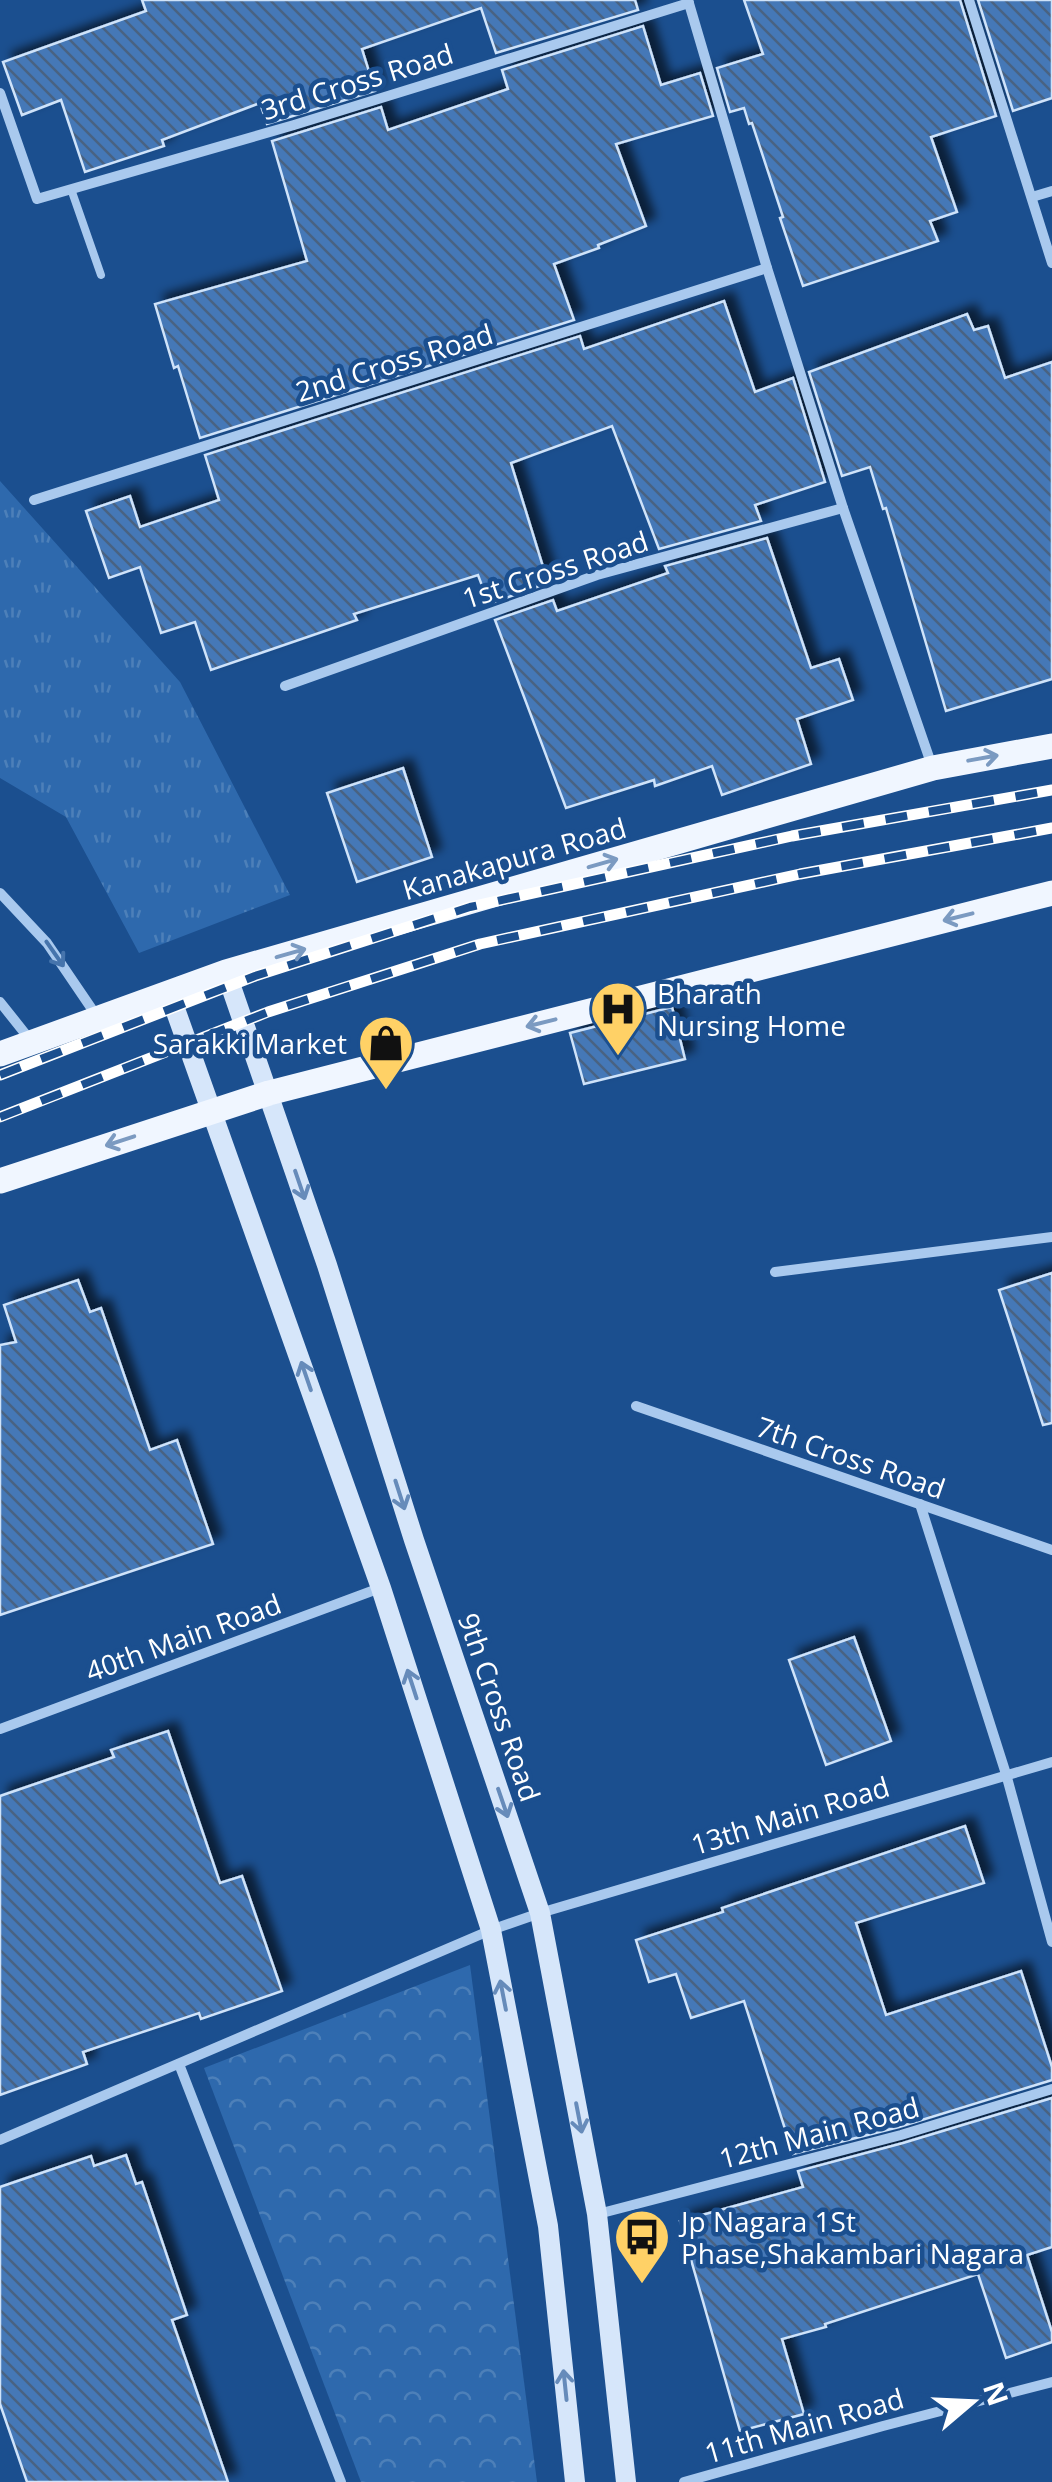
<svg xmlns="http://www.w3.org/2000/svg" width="1052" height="2482" viewBox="0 0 1052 2482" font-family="'Open Sans',sans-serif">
	<defs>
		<pattern id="grass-tufts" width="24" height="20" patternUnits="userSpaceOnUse" patternTransform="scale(2.5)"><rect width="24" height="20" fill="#2e69ad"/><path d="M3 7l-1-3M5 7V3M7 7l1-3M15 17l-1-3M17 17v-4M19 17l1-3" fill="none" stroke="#4d80b9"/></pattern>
		<pattern id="forest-crowns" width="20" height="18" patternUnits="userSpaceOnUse" patternTransform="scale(2.5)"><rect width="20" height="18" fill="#2e69ad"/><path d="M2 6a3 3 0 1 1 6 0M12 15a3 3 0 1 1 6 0" fill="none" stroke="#4d80b9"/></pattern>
		<pattern id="building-back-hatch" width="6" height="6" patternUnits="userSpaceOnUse" patternTransform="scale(2.5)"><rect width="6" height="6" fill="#4478b7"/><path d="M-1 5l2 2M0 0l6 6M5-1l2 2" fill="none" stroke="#486282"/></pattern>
		<filter id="shadow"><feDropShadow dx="9" dy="-9" stdDeviation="5" flood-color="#0009"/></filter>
	</defs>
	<rect width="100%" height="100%" fill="#1b4f8f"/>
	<path fill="url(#grass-tufts)" d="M0,481L180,682L290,895L139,953L66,817L0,778Z"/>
	<path fill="url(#forest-crowns)" d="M470,1965L537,2482H361L204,2068Z"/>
	<g fill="url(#building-back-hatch)" stroke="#cfe3fa" stroke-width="2.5" filter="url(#shadow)">
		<path d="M142,0H635L638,10L496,53L481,8L362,49L375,91L267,124L260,103L162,140L164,146L85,172L61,100L22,115L3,62L146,11Z"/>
		<path d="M744,0H960L996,116L931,137L957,212L930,221L938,241L803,286L780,218L783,217L752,123L749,124L744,108L730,112L717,68L763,54Z"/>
		<path d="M978,0H1052V98L1013,111Z"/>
		<path d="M643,26L661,85L700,73L713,116L616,144L646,226L598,245L599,248L554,264L574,320L200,438L178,366L174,368L155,304L307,261L272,141L381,107L388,130L508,89L502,70Z"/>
		<path d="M724,301L755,392L793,378L825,482L755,505L761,521L659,549L612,426L511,463L548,583L489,604L478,575L354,614L357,620L211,670L195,622L161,633L140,567L109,578L86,511L130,496L140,527L219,500L205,455L580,336L584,349Z"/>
		<path d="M967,314L974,330L988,326L1005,378L1052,362V679L946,711L886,508L883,509L870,467L842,476L809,372Z"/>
		<path d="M767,538L811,668L839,659L853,700L797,719L811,764L722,795L712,766L655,786L654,780L566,808L495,620L553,600L557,611L668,573L665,566Z"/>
		<path d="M403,768L432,857L357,882L327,793Z"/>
		<path d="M672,1007L685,1059L584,1084L570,1033Z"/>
		<path d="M1052,1273V1423L1043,1425L999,1290Z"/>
		<path d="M78,1280L90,1312L101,1308L150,1450L177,1440L213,1544L0,1615V1345L16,1342L4,1305Z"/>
		<path d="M854,1637L891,1741L826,1765L789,1660Z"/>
		<path d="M168,1731L220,1883L242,1876L282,1991L201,2019L199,2013L83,2052L87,2064L0,2095V1796L114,1757L111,1750Z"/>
		<path d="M965,1826L984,1883L856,1923L886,2015L1021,1971L1052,2067V2080L899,2127L793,2154L744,2001L691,2018L676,1974L649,1982L636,1940L723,1912L722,1908Z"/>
		<path d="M1052,2098V2247L1027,2255L1052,2332V2342L1006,2358L978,2274L825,2324L826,2327L782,2339L804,2414L740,2431L680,2221L803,2187L798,2171L903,2143Z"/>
		<path d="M126,2155L136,2184L142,2182L187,2315L172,2320L228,2482H27L0,2404V2187L91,2156L94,2166Z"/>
	</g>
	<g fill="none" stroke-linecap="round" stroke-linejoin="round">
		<path stroke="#a9c9ee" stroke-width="8" d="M71,189L101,275"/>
		<g stroke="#a9c9ee" stroke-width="10">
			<path d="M688,0L767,268L843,508L932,766"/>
			<path d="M969,0L1052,263"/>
			<path d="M0,93L37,199L294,125L689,3"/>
			<path d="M1032,197L1052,191"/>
			<path d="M34,500L767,268"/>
			<path d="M285,686L597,575L843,508"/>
			<path d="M0,893L47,943L98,1018"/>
			<path d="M0,1002L31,1041"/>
			<path d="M775,1272L1052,1237"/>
			<path d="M636,1406L1052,1550"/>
			<path d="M920,1504L1006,1774L1052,1942"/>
			<path d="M0,1729L380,1588"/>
			<path d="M179,2064L341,2482"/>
			<path d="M0,2140L491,1930L540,1913L1052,1762"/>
			<path d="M598,2214L901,2135L1052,2089"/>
			<path d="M684,2482L883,2426L1052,2382"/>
		</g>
		<g stroke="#d6e6fa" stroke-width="20">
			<path d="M226,972L327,1265L414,1540L540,1913L597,2214L626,2482"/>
			<path d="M169,992L381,1588L491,1930L548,2226L575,2482"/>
		</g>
		<g stroke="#f0f6ff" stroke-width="25">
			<path d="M0,1054L226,972L933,768L1052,746"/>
			<path d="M0,1181L269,1093L1052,893"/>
		</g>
		<g stroke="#fff" stroke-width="11">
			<g id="rail">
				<path d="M0,1075L255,976L470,907L792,836L1052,790"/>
				<path d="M0,1117L268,1012L480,944L800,874L1052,828"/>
			</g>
		</g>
		<use href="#rail" stroke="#1b4f8f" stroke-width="8" stroke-dasharray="22" stroke-linecap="butt"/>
	</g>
	<defs><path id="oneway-shaft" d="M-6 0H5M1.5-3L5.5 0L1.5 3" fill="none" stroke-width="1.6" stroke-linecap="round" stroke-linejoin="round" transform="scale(2.5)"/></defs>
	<g stroke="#7b9ac1">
		<use href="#oneway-shaft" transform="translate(983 758) rotate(-10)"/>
		<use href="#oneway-shaft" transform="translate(603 863) rotate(-16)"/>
		<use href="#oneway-shaft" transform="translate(958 917) rotate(166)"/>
		<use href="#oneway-shaft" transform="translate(291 953) rotate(-16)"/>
		<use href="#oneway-shaft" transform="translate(541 1023) rotate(166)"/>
		<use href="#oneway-shaft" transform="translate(120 1141) rotate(162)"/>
	</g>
	<use stroke="#4674ac" href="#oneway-shaft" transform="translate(55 954) rotate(55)"/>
	<g stroke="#668bba">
		<use href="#oneway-shaft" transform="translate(300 1185) rotate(71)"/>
		<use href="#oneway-shaft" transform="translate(306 1376) rotate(-109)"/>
		<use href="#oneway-shaft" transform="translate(400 1495) rotate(72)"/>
		<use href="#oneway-shaft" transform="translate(412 1684) rotate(-108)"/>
		<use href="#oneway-shaft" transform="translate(503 1803) rotate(71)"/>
		<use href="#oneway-shaft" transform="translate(503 1995) rotate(-101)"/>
		<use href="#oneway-shaft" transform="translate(579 2118) rotate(79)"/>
		<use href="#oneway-shaft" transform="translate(565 2385) rotate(-96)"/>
	</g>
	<defs>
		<g id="hospital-pin" transform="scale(2.875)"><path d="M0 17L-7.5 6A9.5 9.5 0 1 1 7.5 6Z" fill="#ffd166" stroke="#1b4f8f"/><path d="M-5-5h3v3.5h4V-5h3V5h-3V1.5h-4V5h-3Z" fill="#111"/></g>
		<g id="shop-pin" transform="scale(2.875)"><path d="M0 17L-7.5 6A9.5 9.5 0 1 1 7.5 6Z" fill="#ffd166" stroke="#1b4f8f"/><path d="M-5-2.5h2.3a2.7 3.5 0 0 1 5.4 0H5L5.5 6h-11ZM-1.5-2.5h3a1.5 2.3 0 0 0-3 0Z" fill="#111"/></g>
		<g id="bus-pin" transform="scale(2.875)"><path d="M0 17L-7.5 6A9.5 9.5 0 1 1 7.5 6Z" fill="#ffd166" stroke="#1b4f8f"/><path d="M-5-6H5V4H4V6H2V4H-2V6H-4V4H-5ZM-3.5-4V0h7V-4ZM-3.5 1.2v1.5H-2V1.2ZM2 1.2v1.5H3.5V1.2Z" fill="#111"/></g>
	</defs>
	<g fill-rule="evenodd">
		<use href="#hospital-pin" x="618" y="1009"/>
		<use href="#shop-pin" x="386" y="1043"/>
		<use href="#bus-pin" x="642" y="2237"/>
	</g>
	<g text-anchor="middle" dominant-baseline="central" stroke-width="9" stroke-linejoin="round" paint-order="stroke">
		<g font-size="28" fill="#fff" stroke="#1b4f8f">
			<text transform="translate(357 81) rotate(-17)">3rd Cross Road</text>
			<text transform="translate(394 362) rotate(-17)">2nd Cross Road</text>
			<text transform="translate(555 569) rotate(-18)">1st Cross Road</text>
			<text transform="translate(514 858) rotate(-16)">Kanakapura Road</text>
			<text transform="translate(851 1457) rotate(19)">7th Cross Road</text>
			<text transform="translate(183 1637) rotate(-20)">40th Main Road</text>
			<text transform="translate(500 1707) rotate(71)">9th Cross Road</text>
			<text transform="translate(790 1815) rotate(-17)">13th Main Road</text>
			<text transform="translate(819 2132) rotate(-15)">12th Main Road</text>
			<text transform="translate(804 2425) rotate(-16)">11th Main Road</text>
		</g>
		<g font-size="28" fill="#fff" stroke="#1b4f8f" text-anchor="start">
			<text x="657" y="993">Bharath<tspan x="657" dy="32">Nursing Home</tspan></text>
			<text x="347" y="1043" text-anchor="end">Sarakki Market</text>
			<text x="681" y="2221">Jp Nagara 1St<tspan x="681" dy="32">Phase,Shakambari Nagara</tspan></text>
		</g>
	</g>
	<g transform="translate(972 2402) rotate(71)" stroke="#1b4f8f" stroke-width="8" paint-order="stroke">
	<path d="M0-8L18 38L0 25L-18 38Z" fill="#ffffff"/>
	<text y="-15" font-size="28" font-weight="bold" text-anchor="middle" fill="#ffffff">N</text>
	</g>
</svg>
